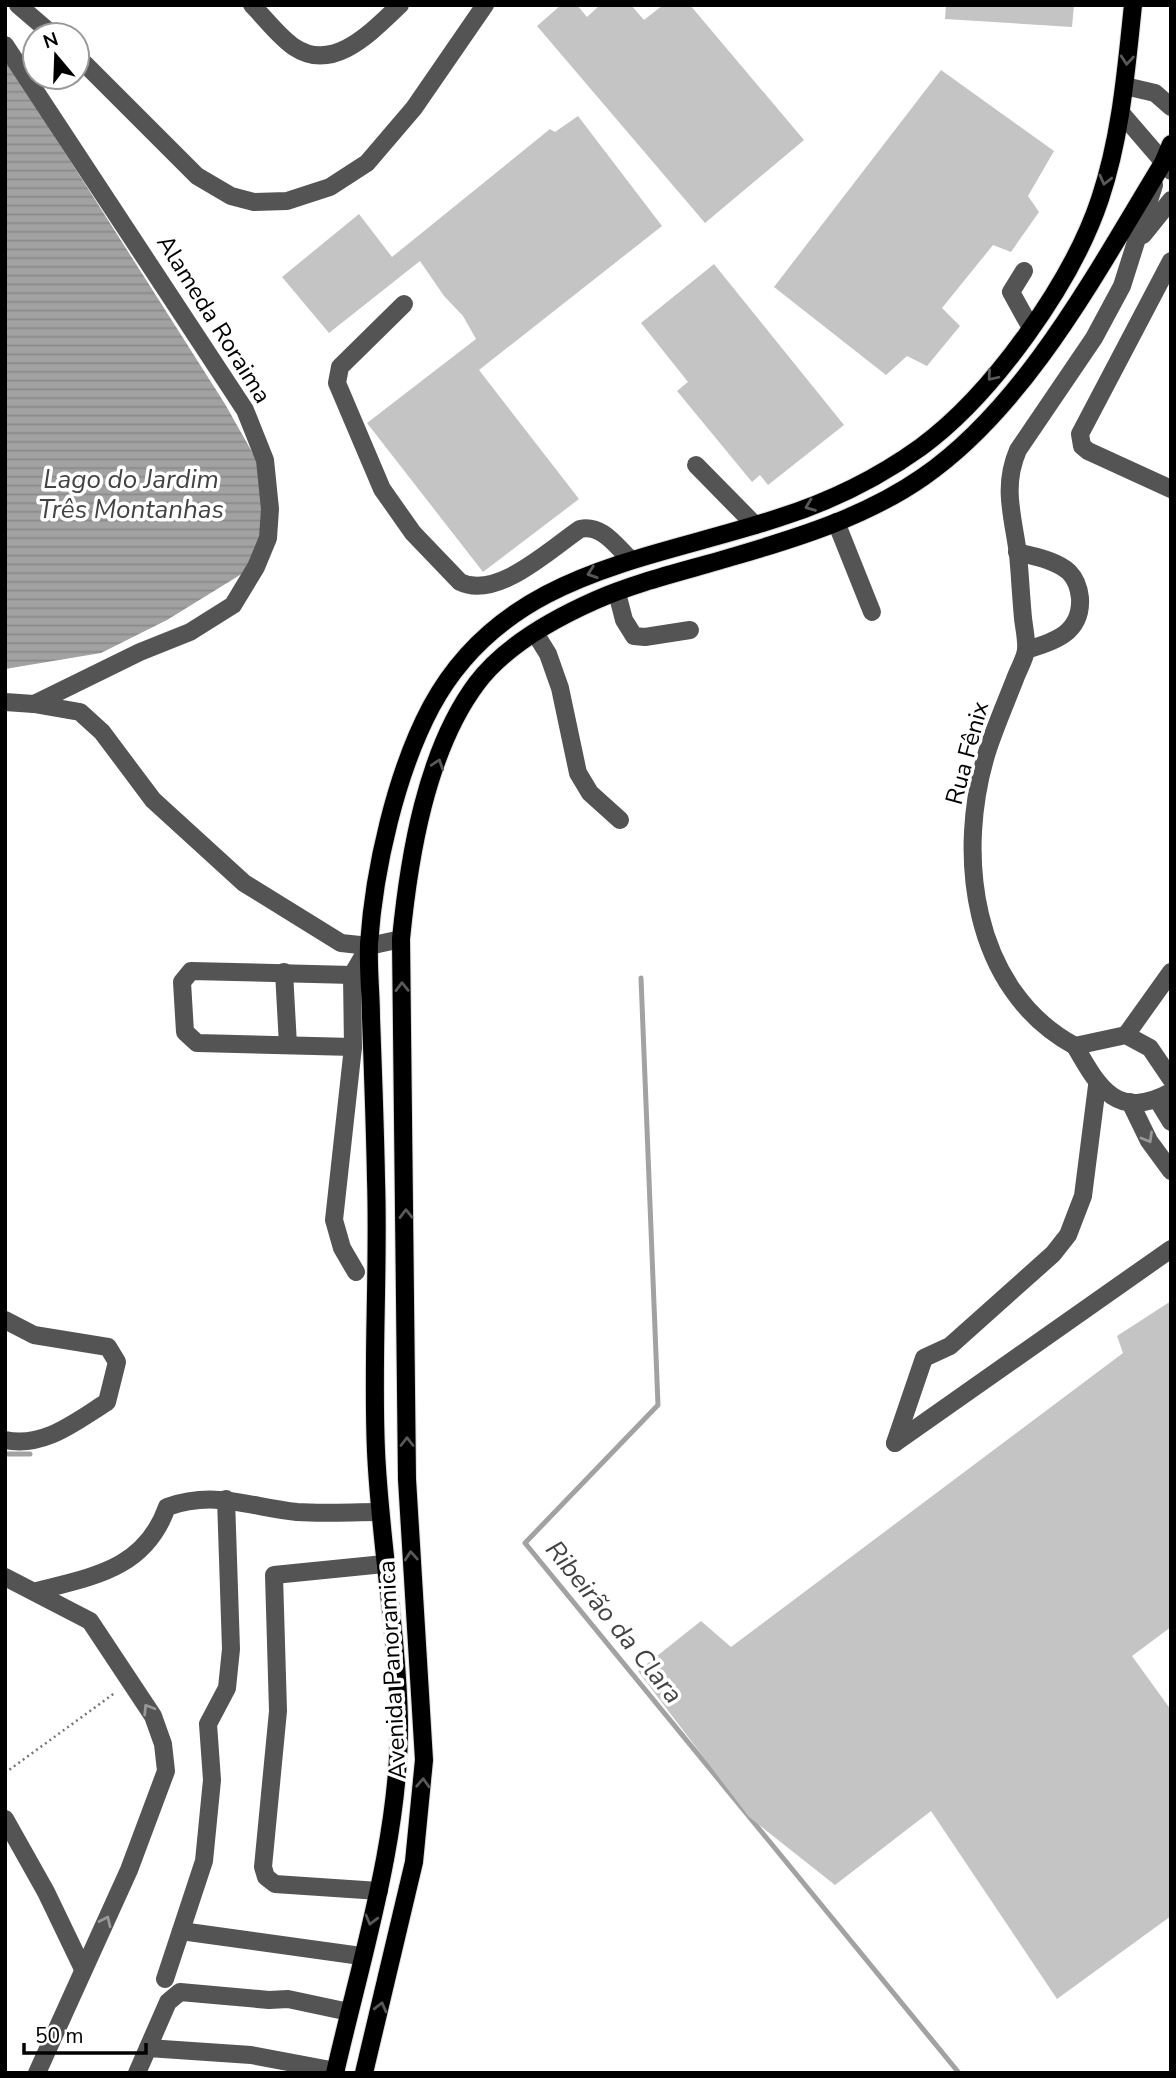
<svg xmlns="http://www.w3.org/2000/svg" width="1176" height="2078" viewBox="0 0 1176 2078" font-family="'Nunito Sans',sans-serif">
	<defs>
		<pattern id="water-rules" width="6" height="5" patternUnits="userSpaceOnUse" patternTransform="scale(1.75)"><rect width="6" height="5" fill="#a2a2a2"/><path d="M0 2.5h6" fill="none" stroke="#8a8a8a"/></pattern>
	</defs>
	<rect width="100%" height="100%" fill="#fff"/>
	<path fill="url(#water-rules)" d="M5,58L225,404L260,466L268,523L253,567L167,620L101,653L5,669Z"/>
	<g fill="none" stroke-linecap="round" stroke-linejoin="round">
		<g stroke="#a2a2a2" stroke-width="5">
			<path d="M641,978L658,1405L525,1543L959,2073"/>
			<path d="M5,1454H30"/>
		</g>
	</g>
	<g fill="#c4c4c4">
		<path d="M561,5H577L587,17L600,5H631L644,20L663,5H690L804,140L705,223L537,26Z"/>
		<path d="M946,5H1074L1072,27L945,19Z"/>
		<path d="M941,70L1054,151L1028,196L1039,212L1011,252L993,245L942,308L960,326L927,366L907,356L886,375L774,287Z"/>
		<path d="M578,116L662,226L479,370L579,499L483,572L367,423L476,339L463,316L444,296L420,261L329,333L282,277L359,214L392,257L550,129L555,132Z"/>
		<path d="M714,264L844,425L768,485L760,475L752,482L677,391L688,382L641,323Z"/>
		<path d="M1171,1301V1627L1132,1656L1171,1710V1916L1057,1999L931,1811L835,1885L749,1817L638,1671L701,1621L731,1647L1123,1353L1117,1336Z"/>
	</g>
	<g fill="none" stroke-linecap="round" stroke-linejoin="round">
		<g stroke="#dbdbdb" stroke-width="20">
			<g id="major">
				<path d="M335,2073C361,1959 400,1838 399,1721C397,1631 380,1541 376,1451C372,1360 379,1269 376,1179C375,1125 373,1072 371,1018C371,994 368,969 369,944C374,869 396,773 431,707C504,571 648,561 778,518C829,502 878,478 921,447C992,395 1072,283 1100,199C1121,136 1126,71 1133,5"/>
				<path d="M364,2073L414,1862L424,1760L407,1479L401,939C409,857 426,751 477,683C505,646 553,619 596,600C639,581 689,570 735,556C800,537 867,516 923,477C1027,405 1098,269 1163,163L1171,144"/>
			</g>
		</g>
		<path stroke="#767676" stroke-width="2.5" stroke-dasharray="2 3.5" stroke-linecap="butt" d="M5,1773L116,1692"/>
		<g stroke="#545454" stroke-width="18">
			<path d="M18,5L53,35"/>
			<path d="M252,5C265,18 279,37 294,47C334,74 373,30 400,5"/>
			<path d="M5,45L245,410L265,460L270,509L268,538L256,567L233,605L190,632L140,652L34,704L5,702"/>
			<path d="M77,56L197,176L231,196L254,202L287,201L330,187L367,163L414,108L485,5"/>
			<path d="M1125,86L1155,93L1171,107"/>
			<path d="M1122,114L1171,171"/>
			<path d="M1143,235L1171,200"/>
			<path d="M1171,261L1080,434L1082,446L1088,451L1171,489"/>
			<path d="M1024,271L1011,292L1031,328"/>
			<path d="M404,304L340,367L337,383L382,489L413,533L460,582C497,600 549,550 580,529C602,524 616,546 631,560"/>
			<path d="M696,465L755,525"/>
			<path d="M836,522L872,612"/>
			<path d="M1017,552C1035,557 1056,560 1069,572C1076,579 1079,588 1080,598C1082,633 1054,642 1026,650"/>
			<path d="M617,593L624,620L634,636L645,637L690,630"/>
			<path d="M535,633L548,654L560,688L578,773L590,793L620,820"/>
			<path d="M34,704L80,712L102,732L153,800L244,883L341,943L369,946L401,939"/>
			<path d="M284,972L288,1045"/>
			<path d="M352,975L191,971L182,982L185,1032L197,1043L353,1047"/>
			<path d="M1126,1035L1171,972"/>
			<path d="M1075,1046C971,990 955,852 988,749C996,725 1006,702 1015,679C1018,670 1025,659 1026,650C1027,640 1024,628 1023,618C1021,597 1020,575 1018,554C1013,516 1002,487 1018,450L1094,338L1122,286L1154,185"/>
			<path d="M1075,1046C1099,1088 1117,1121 1171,1092"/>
			<path d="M1075,1046L1126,1035L1150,1048L1171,1079"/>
			<path d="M1157,1099L1171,1122"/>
			<path d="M1130,1102L1149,1141L1171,1171"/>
			<path d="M356,1272L342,1248L334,1220L353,1047L352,975L369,946"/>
			<path d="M5,1320L34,1335L108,1347L117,1362L107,1402C75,1422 44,1448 5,1440"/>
			<path d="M895,1443L924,1358L950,1346L1053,1254L1068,1235L1083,1196L1097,1086"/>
			<path d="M895,1443L1171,1249"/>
			<path d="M5,1577L90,1621L153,1716L163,1744L166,1771L129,1870L37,2073"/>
			<path d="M37,1591C94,1576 145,1569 167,1507C216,1490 249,1507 297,1512C324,1514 352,1512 379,1512"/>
			<path d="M5,1819L46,1892L83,1969"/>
			<path d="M379,1891L275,1884L266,1877L263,1867L278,1711L274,1575L384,1564"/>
			<path d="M181,1931L361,1956"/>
			<path d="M165,1979L204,1861L212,1780L208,1724L227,1688L231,1649L226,1499"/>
			<path d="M148,2048L251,2055L336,2071"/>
			<path d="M137,2073L168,2002L180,1992L269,2000L288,1999L349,2012"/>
		</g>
		<use href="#major" stroke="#000" stroke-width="18"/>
	</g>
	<defs><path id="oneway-chevron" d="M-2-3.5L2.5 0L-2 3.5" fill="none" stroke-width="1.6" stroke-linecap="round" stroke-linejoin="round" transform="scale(1.75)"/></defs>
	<g stroke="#595959">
		<use href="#oneway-chevron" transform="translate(1127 60) rotate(95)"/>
		<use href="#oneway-chevron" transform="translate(1105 180) rotate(104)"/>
		<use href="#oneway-chevron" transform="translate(992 376) rotate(130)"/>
		<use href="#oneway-chevron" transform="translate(810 506) rotate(159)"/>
		<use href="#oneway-chevron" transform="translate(592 573) rotate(161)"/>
		<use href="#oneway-chevron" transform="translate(438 764) rotate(-71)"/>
		<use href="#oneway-chevron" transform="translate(402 987) rotate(-91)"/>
		<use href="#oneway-chevron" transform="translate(406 1214) rotate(-91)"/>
		<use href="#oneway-chevron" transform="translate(407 1442) rotate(-90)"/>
		<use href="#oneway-chevron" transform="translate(411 1556) rotate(-94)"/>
		<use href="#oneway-chevron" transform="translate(423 1783) rotate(-87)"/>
		<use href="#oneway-chevron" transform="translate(371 1920) rotate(105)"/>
		<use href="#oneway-chevron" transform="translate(381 2007) rotate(-76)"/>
	</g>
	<g stroke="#989898">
		<use href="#oneway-chevron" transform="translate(1148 1138) rotate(60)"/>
		<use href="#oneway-chevron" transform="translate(148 1709) rotate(-122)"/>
		<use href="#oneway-chevron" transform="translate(106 1921) rotate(-65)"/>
	</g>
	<g text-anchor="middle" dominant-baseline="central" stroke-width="7" stroke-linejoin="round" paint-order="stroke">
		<g font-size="24" fill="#000" stroke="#fff">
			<text transform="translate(214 319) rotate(58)">Alameda Roraima</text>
			<text transform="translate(967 753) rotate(-75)">Rua Fênix</text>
			<text transform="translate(392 1670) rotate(-93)">Avenida Panoramica</text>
		</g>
		<g font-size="26" font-style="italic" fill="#434343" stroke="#fff">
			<text x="131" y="479">Lago do Jardim<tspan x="131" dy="30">Três Montanhas</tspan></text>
			<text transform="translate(614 1622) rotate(51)">Ribeirão da Clara</text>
		</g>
	</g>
	<rect width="1176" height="2078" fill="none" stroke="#000000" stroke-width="14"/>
	<g transform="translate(56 56) rotate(341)"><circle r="33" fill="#ffffff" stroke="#999999" stroke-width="2"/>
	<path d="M0-5L12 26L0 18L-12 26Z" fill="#000000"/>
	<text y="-10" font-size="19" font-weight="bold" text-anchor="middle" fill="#000000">N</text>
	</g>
	<path d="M24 2043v10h122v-10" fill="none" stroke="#000000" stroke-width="3.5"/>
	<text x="35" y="2043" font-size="21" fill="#000000" stroke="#ffffff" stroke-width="5" paint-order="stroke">50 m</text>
</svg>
